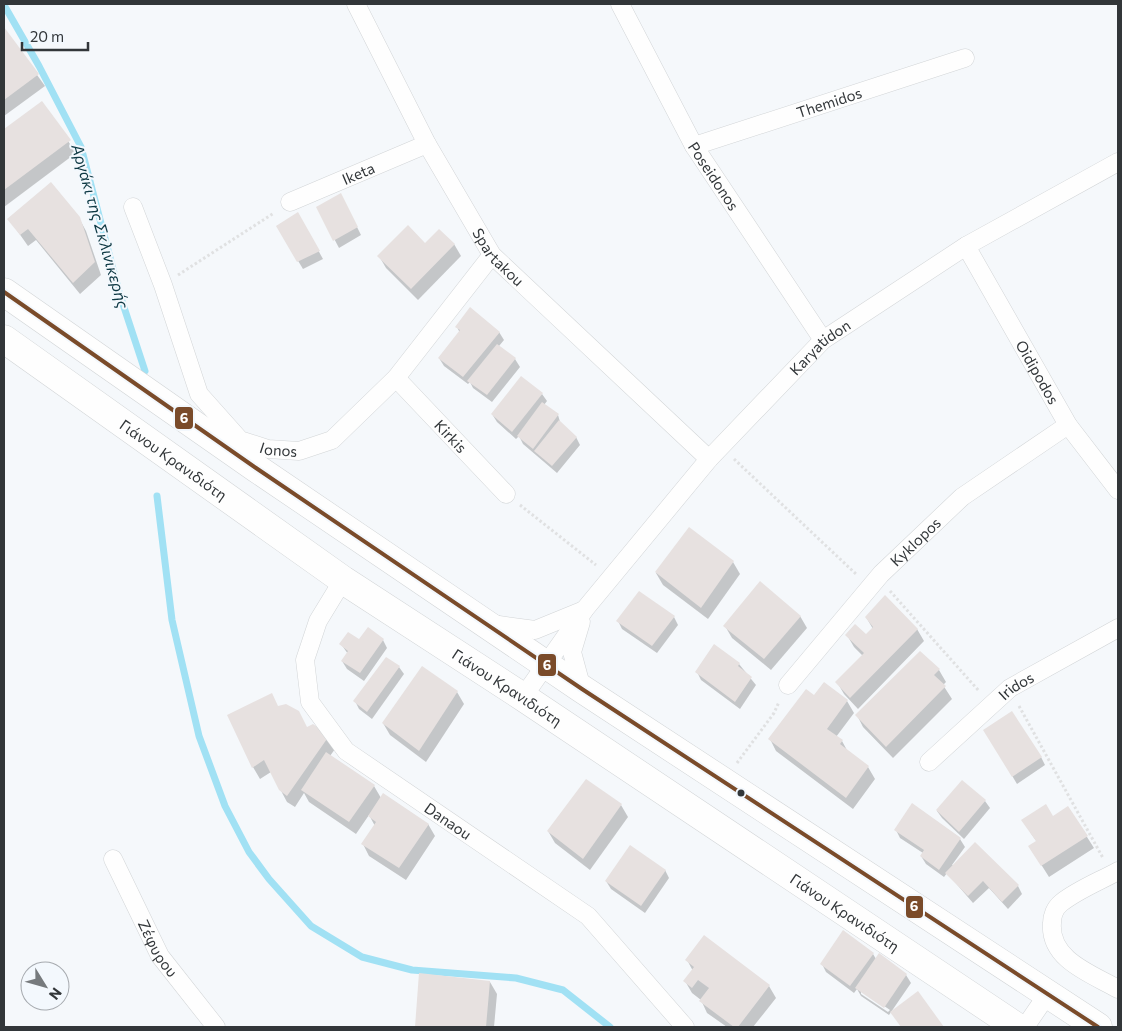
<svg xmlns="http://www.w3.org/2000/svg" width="1122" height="1031" viewBox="0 0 1122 1031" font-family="Commissioner,sans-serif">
	<rect width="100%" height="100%" fill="#f5f8fb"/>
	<g fill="#0003" fill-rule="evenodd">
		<path d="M4,29L45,86L4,116Z"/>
		<path d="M42,102L76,153L4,207V131Z"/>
		<path d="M345,203L361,235L339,248L318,208Z"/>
		<path d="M298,214L323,259L303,269L277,226Z"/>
		<path d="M79,218L86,231L101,275L80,294L36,240L28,246L9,219Z"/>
		<path d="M425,244H454L461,256L418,300L386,268L379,256Z"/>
		<path d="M457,327L499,332L504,340L499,346L515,359L520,367L492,402L473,388L470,382L468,384L444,366L439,358L460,333Z"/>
		<path d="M542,394L547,401L544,405L558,415L561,425L576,437L580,445L557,473L523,444L519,436L516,439L497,422L492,414Z"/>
		<path d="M733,562L740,574L708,619L663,585L656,573Z"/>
		<path d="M800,616L807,628L771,670L732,638L725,626Z"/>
		<path d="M674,617L678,625L657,653L622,629L618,621Z"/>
		<path d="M866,617L917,629L924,641L858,709L844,694L837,682L863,656L854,647L847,635L866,636L873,629Z"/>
		<path d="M360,640H383L387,648L364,681L347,669L342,661L348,654L341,644Z"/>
		<path d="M715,646L739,664L756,685L740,709L701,680L697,672Z"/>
		<path d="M920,652L939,670L946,682L943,685L952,699L893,758L863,727L857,715Z"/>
		<path d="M399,667L404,674L372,719L359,709L355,701Z"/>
		<path d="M824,683L847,701L854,713L836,737L842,741L848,752L868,767L875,779L853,809L776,751L770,739L814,696Z"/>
		<path d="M457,692L464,704L426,762L390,735L383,723Z"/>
		<path d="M279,707L307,729L328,737L335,749L330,756L374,786L381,798L428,824L435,836L406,880L369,856L363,844L375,826L369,815L356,834L309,802L304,793L295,807L287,802L271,772L260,779L253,767Z"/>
		<path d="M985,730L1041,757L1045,765L1017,784Z"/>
		<path d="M985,801L990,808L964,839L942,818L937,811Z"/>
		<path d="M621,805L628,817L590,870L555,843L548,831Z"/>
		<path d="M1053,817L1087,837L1094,848L1049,877L1037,858V842L1030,832Z"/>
		<path d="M896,830L960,839L965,847L952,865L1018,886L1022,894L1008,909L989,888L973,903L947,873L944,877L926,864L921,856L923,853L900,838Z"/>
		<path d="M665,870L669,878L645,913L611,889L606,881Z"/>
		<path d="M873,954L876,959L879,955L906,975L911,983L889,1015L861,996L857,989L854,993L826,972L822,964ZM861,990L890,1010L888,1012L861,994Z"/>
		<path d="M687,960L769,986L776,998L753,1027H727L707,1013L701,1000L692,993L685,981L693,971Z"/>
		<path d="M420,975L490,982L497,994L494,1027H416Z"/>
	</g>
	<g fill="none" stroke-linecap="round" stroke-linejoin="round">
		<g stroke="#a1e1f4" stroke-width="7">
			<path d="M4,5L39,66L81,147L119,292L145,371"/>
			<path d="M157,496L172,620L199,736L225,806L249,852L269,879L311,926L362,957L412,970L516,978L563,990L610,1027"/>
		</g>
	</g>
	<g fill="#e7e1e0">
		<path d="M4,27L39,74L4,100Z"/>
		<path d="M42,101L71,140L4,190V129Z"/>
		<path d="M51,182L80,217L95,262L73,283L28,229L20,235L7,219Z"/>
		<path d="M341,193L358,227L333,241L316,207Z"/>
		<path d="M298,212L320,251L297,262L276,226Z"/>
		<path d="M408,225L425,243L439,229L455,244L411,289L377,256Z"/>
		<path d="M470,307L500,332L463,377L438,358L460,330L455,327Z"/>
		<path d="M497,344L516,358L487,395L467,381Z"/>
		<path d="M521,376L543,393L512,432L491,414Z"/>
		<path d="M542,402L559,414L533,449L517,436Z"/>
		<path d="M559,420L577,437L552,466L534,451Z"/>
		<path d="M689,527L734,561L701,608L655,572Z"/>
		<path d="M760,581L801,616L764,659L723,626Z"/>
		<path d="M639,591L675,616L652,646L616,621Z"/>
		<path d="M885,595L918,629L850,698L835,682L864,653L845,635L855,624L866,634L873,627L865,617Z"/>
		<path d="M368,627L384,639L360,673L341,661L348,651L339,644L348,632L359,639Z"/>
		<path d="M714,644L740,663L738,666L752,677L735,702L695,672Z"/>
		<path d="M920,651L940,669L934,675L946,686L886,747L855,715Z"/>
		<path d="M386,657L400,666L367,712L353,701Z"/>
		<path d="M422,666L458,691L419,751L382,723Z"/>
		<path d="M824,682L848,700L827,729L843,740L840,744L869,766L846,798L768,739L806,689L814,695Z"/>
		<path d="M272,693L278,706L286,704L299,711L307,727L313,724L329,736L287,796L279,790L264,760L252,768L227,715Z"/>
		<path d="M1012,711L1042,757L1012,777L983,730Z"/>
		<path d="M326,752L375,785L349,822L301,790Z"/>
		<path d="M586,779L622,804L583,859L547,831Z"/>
		<path d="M962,780L986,800L959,832L936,810Z"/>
		<path d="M383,793L429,824L399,868L361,844L376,822L368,816Z"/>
		<path d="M912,803L961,838L939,870L920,856L924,850L894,830Z"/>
		<path d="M1046,804L1053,816L1068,806L1088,836L1041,866L1028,846L1036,841L1021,820Z"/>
		<path d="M975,842L1019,885L1002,902L983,881L968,896L945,873Z"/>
		<path d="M630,845L666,870L641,906L605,881Z"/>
		<path d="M843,930L874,953L850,986L820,964Z"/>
		<path d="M704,935L770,985L738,1027H734L699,1001L709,988L698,980L692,988L683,981L694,967L685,960Z"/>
		<path d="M879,953L907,974L884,1008L855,988Z"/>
		<path d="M419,973L490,981L486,1027H415Z"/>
		<path d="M918,991L944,1027H901L890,1012Z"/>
	</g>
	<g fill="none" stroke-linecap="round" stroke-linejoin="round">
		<g stroke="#d2d5d7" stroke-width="19">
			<g id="minor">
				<path id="s1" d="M356,4L427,144L492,255L709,459"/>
				<path id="s2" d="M620,4L694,146L823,340"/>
				<path id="s3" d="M694,146L965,58"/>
				<path id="s4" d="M290,202L427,144"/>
				<path id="s5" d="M133,207L163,285L199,394L240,440L268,449L299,451L332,440L396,378L492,255"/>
				<path id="s6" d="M966,246L1068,425L1118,490"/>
				<path id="s7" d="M396,378L506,494"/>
				<path id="s8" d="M343,580L318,621L305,660L310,702L346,751L588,916L685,1027"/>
				<path d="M581,622L572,652L582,689"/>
				<path d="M492,624L535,630L584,610"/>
				<path id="s9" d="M788,685L881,574L962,497L1068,425"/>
				<path id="s10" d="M523,697L585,609L709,459L823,340L966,246L1118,162"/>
				<path id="s11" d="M929,762L1010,688L1118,628"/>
				<path id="s12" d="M113,859L160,956L216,1027"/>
				<path d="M1118,871C1100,881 1077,890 1061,903C1055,908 1052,916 1052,923C1049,960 1092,974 1118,989"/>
				<path d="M1025,1027L1047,995"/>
			</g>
		</g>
		<g stroke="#d2d5d7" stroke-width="29">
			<g id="primary">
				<path d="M4,292L256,468L582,689L1098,1027"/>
				<path id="s13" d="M4,339L343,580L523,697L1017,1027"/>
			</g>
		</g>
		<g stroke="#e0e1e2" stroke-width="3" stroke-dasharray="2.5 2.5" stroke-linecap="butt">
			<path d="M178,275L274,213"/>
			<path d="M734,459L857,575"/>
			<path d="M520,505L596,565"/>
			<path d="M890,591L979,691"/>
			<path d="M1019,706L1103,858"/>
			<path d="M737,763L774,713L779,702"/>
		</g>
		<use href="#minor" stroke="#fefefe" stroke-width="18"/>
		<use href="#primary" stroke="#fefefe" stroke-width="28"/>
		<g stroke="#f3f8fd" stroke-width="8">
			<path id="bus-1" d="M4,292L256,468L582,689L1098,1027"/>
		</g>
		<use href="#bus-1" stroke="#7a4b2a" stroke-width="4"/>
	</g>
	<circle fill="#323639" stroke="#f3f8fd" stroke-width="2" cx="741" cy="793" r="4.5"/>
	<g text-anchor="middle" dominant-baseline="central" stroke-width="4" stroke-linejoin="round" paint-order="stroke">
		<g font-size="15" fill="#323639" stroke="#f3f8fd">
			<text stroke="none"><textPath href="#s3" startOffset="142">Themidos</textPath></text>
			<text stroke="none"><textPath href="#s4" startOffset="74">Iketa</textPath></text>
			<text stroke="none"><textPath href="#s2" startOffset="196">Poseidonos</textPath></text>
			<text stroke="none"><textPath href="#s1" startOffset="291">Spartakou</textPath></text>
			<text stroke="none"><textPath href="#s10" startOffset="460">Karyatidon</textPath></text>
			<text stroke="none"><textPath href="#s6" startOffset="145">Oidipodos</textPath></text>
			<text stroke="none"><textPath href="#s7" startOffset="80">Kirkis</textPath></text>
			<text stroke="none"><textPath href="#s5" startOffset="300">Ionos</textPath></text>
			<text stroke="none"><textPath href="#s13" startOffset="208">Γιάνου Κρανιδιότη</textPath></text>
			<text stroke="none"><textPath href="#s9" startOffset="192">Kyklopos</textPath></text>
			<text stroke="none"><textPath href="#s11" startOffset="116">Iridos</textPath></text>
			<text stroke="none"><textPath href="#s13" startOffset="612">Γιάνου Κρανιδιότη</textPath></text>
			<text stroke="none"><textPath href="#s8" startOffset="316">Danaou</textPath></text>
			<text stroke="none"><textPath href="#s13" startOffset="1018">Γιάνου Κρανιδιότη</textPath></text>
			<text stroke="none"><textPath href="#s12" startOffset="100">Ζέφυρου</textPath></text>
		</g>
		<g font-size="16" font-style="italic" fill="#0e3944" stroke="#f3f8fd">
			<text transform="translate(101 226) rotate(74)">Αργάκι της Σκλινικερής</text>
		</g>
	</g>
	<g stroke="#f3f8fd" stroke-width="2">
		<rect x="174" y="406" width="20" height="24" rx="5" fill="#7a4b2a"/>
		<rect x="537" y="653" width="20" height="24" rx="5" fill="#7a4b2a"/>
		<rect x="905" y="895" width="19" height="24" rx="5" fill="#7a4b2a"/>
	</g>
	<g font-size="14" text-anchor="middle" font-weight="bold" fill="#fff">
		<text x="184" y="423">6</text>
		<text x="547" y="670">6</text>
		<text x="914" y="911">6</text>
	</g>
	<rect width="1122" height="1031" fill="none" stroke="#323639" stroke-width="10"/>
	<g transform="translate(45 986) rotate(127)"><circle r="24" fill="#f3f8fd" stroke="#a6aaaf"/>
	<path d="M0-4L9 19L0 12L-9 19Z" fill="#767a7d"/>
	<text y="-8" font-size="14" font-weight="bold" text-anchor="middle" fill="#323639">N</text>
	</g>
	<path d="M22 42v8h66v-8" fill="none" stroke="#323639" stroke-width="2.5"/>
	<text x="30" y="42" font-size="15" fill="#323639" stroke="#f3f8fd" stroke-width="4" paint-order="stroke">20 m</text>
</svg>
